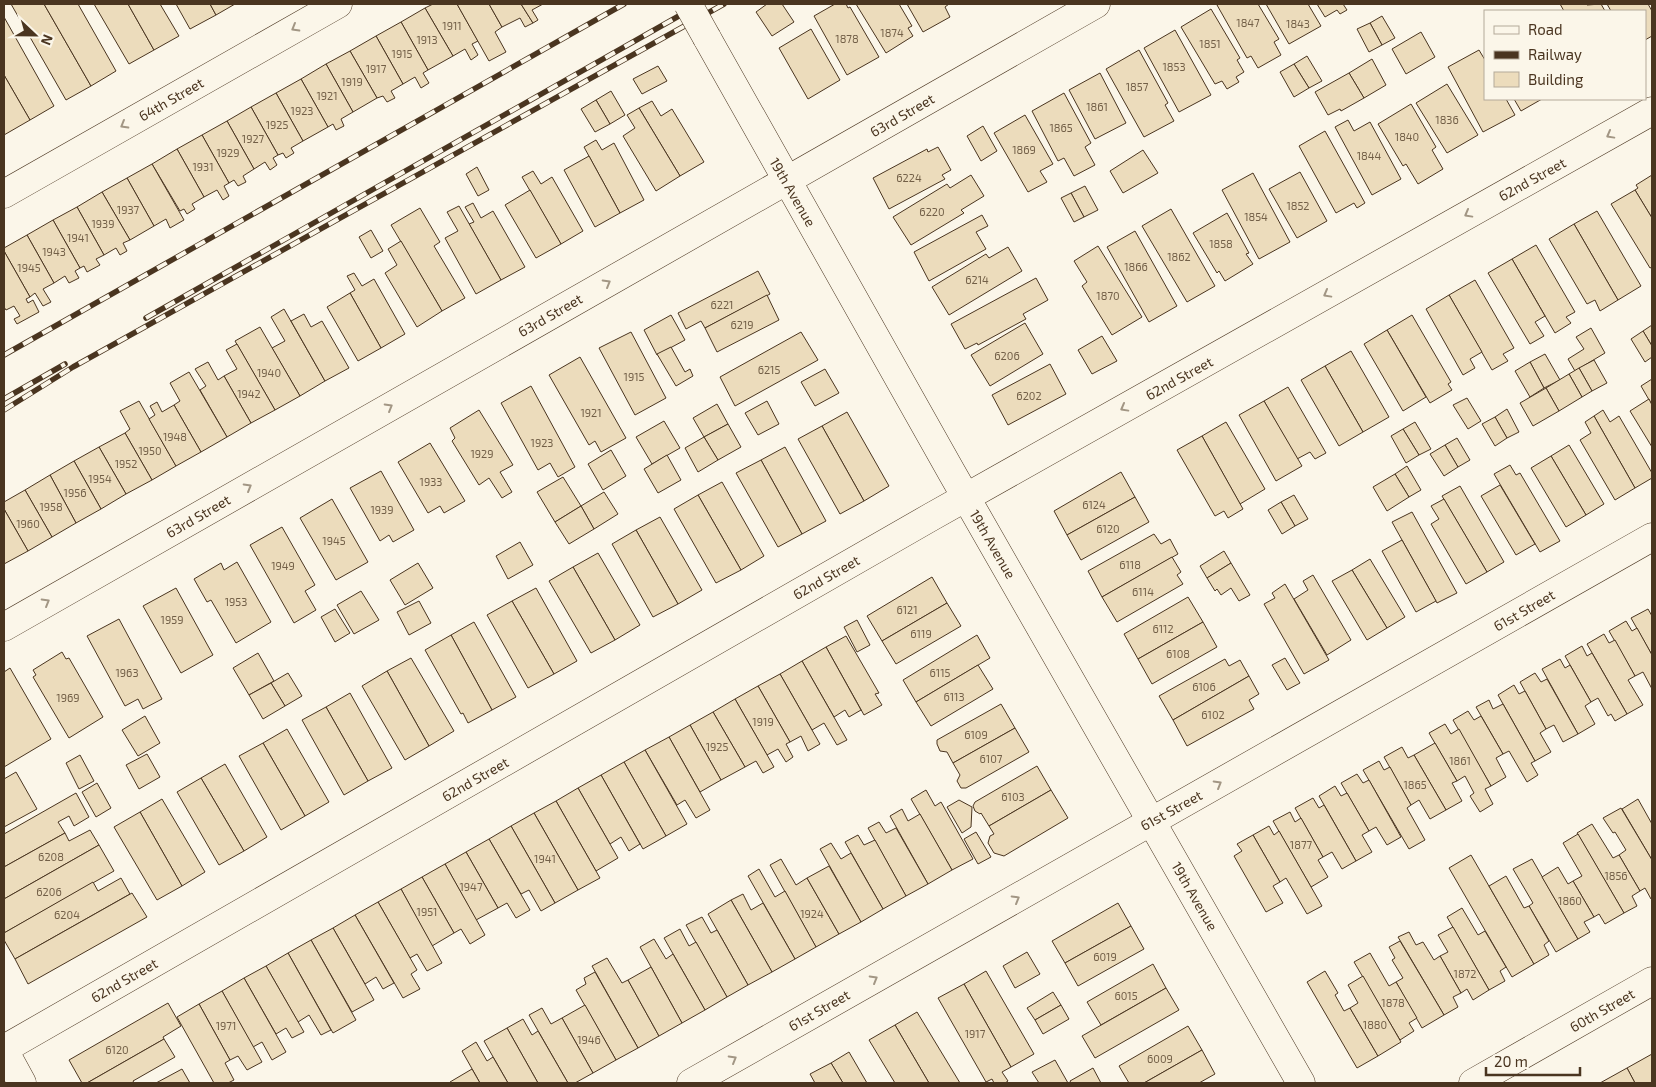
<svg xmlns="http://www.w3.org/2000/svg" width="1656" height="1087" viewBox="0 0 1656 1087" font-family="'Exo 2',sans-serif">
	<rect width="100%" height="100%" fill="#fbf6e9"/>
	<g fill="#ecdcbc" stroke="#4a3520">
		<path d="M11,4H44L91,86L66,100Z"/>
		<path d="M44,4H78L116,71L91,86Z"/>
		<path d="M94,4H128L154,50L129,64Z"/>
		<path d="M128,4H160L179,36L154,50Z"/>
		<path d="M176,4H210L216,15L190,29Z"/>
		<path d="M210,4H235L216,15Z"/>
		<path d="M433,4H457L478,41L472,44L478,55L471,60L465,49L453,56L425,8Z"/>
		<path d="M457,4H489L502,27L495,32L506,52L489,61Z"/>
		<path d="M489,4H521L533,23L525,27L520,18L502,27Z"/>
		<path d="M521,4H543L532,10L538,20L533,23Z"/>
		<path d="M767,4H782L794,22L772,36L756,12Z"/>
		<path d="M835,4H846L848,8L850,7L879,57L847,75L814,16Z"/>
		<path d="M856,4H899L912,26L908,28L913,36L886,53Z"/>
		<path d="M907,4H949L945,7L950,17L923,32Z"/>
		<path d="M1220,4H1258L1279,39L1274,42L1281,55L1258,68L1251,56L1247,58L1217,5Z"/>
		<path d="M1266,4H1308L1321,26L1289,44Z"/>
		<path d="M1317,4H1343L1347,10L1340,14L1337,10L1325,17Z"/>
		<path d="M1560,4H1586L1587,5L1601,4L1605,11H1564Z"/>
		<path d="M1607,4H1648L1652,11V36L1645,40V11H1611Z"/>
		<path d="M425,8L453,56L428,70L401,22Z"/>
		<path d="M1211,9L1240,58L1237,60L1244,72L1236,77L1239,82L1227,89L1222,81L1215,84L1181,27Z"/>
		<path d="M1382,16L1395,38L1382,45L1370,23Z"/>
		<path d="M4,17L54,106L30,120L4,75Z"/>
		<path d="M401,22L428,70L423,73L429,83L421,88L415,77L403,84L376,36Z"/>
		<path d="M1370,23L1382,45L1369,52L1357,29Z"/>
		<path d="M811,29L840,80L808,99L779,48Z"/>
		<path d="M1175,30L1211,95L1179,112L1144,48Z"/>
		<path d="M1421,32L1435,57L1406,74L1392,49Z"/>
		<path d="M376,36L403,84L391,91L395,98L387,102L383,96L377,98L350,51Z"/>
		<path d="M1139,50L1168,103L1165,105L1174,121L1144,137L1106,69Z"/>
		<path d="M1479,50L1485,60V99H1506L1515,115L1483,132L1448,67Z"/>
		<path d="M350,51L377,98L353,112L326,64Z"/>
		<path d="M1307,56L1322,81L1309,88L1294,64Z"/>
		<path d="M1372,59L1386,85L1364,98L1349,73Z"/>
		<path d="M326,64L353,112L341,119L344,126L336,130L333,124L328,127L301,79Z"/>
		<path d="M1294,64L1309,88L1294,97L1280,72Z"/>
		<path d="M658,66L667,81L642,94L633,79Z"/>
		<path d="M1100,73L1126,123L1095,139L1069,90Z"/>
		<path d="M1349,73L1364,98L1341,111L1340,109L1328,115L1315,92Z"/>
		<path d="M4,75L30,120L4,135Z"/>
		<path d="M301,79L328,127L303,141L276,93Z"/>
		<path d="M1447,84L1478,135L1447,153L1416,103Z"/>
		<path d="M611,91L625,115L610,124L596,100Z"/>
		<path d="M276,93L303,141L291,148L294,153L286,158L283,153L278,155L251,107Z"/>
		<path d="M1064,93L1091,143L1085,147L1095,165L1074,176L1064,158L1058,161L1032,111Z"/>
		<path d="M1514,99H1542L1521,111Z"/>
		<path d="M596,100L610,124L595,132L581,109Z"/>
		<path d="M652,101L661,116L672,109L704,162L680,176L639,108Z"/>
		<path d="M1411,104L1436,147L1432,150L1443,169L1418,184L1406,164L1403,166L1378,124Z"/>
		<path d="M251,107L278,155L273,158L277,165L270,170L265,162L254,169L227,121Z"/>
		<path d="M639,108L680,176L656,191L623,136L635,128L627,115Z"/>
		<path d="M1025,115L1053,164L1040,171L1047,182L1028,192L994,133Z"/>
		<path d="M1348,120L1354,131L1370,122L1401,179L1372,195L1335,127Z"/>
		<path d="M227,121L254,169L243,176L246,182L238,186L234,180L229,183L202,135Z"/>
		<path d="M983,126L997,151L981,161L967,136Z"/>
		<path d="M1325,131L1365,203L1357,208L1354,203L1336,213L1299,146Z"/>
		<path d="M202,135L229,183L224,186L229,196L223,200L217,190L204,197L177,149Z"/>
		<path d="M596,140L602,150L614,143L644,200L620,213L584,147Z"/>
		<path d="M938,147L951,170L942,175L945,179L889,209L873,178L927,149L928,152Z"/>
		<path d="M177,149L204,197L192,204L195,209L187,214L184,209L180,211L152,164Z"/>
		<path d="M1143,150L1158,173L1123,193L1110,171Z"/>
		<path d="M589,156L620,213L595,227L564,170Z"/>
		<path d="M152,164L184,220L170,228L166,219L154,226L127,178Z"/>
		<path d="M477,167L489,190L478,196L466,174Z"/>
		<path d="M533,171L541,184L552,177L583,231L561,244L522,177Z"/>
		<path d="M1300,172L1327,221L1297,238L1269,189Z"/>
		<path d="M1253,173L1290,242L1259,259L1222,190Z"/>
		<path d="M971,175L984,196L961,210L964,213L911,245L893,217L947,184L950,188Z"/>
		<path d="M1652,175V218L1635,190L1638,188L1636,185Z"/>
		<path d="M127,178L154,226L130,240L102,192Z"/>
		<path d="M1085,186L1098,210L1084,217L1071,193Z"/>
		<path d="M530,190L561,244L536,258L505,205Z"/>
		<path d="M1635,190L1652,218V267L1650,268L1611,204Z"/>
		<path d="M102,192L130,240L123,243L127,251L120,255L116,248L104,255L77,207Z"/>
		<path d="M1071,193L1084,217L1074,222L1061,198Z"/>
		<path d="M473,203L481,218L493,211L525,267L501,280L469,224L474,222L465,207Z"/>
		<path d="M459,206L501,280L476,294L445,238L458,231L447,212Z"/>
		<path d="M77,207L104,255L96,259L100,265L87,272L84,266L80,268L53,220Z"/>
		<path d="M420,208L440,242L434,246L465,298L442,311L391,225Z"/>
		<path d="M1171,209L1215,286L1187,302L1142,226Z"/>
		<path d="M1597,211L1641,286L1618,300L1574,224Z"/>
		<path d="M1227,213L1249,253L1246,254L1253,264L1225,281L1219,271L1217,273L1193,233Z"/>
		<path d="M982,215L988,226L976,232L986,249L929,281L914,252Z"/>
		<path d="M53,220L80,268L75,271L79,278L69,283L65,276L54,283L27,235Z"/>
		<path d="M1574,224L1618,300L1600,311L1595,300L1587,304L1549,239Z"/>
		<path d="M371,230L383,251L371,258L359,237Z"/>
		<path d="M1135,231L1177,306L1149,322L1107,247Z"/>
		<path d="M27,235L54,283L43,289L51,302L43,306L35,293L30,297L4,251V248Z"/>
		<path d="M401,241L442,311L417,327L385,273L397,265L388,249Z"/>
		<path d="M1536,245L1575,312L1566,317L1571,323L1555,333L1512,259Z"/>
		<path d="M1098,246L1142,317L1112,335L1082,286L1087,282L1074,261Z"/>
		<path d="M1008,247L1022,271L949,315L932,287L986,254L989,258Z"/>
		<path d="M4,251L30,297L26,299L28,303L33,300L39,312L17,324L14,319L20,316L14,306L6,310L4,307Z"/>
		<path d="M1512,259L1545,316L1535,322L1544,336L1530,344L1488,273Z"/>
		<path d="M758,271L770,294L705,328L701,321L686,329L678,313Z"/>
		<path d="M354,273L362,286L374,279L405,334L381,348L350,293L355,290L347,276Z"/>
		<path d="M1036,278L1048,300L1023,314L1026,319L978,345L977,343L965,349L951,324Z"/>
		<path d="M1475,280L1514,348L1503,354L1508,361L1492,370L1449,295Z"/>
		<path d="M350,293L381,348L358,361L327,307Z"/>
		<path d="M767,295L779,320L717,352L705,328Z"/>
		<path d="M1449,295L1482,352L1470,359L1475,368L1463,375L1426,309Z"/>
		<path d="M284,309L325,381L300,396L272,348L285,341L271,317Z"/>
		<path d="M304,314L311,327L322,321L349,368L325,381L291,321Z"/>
		<path d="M671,315L685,340L657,355L644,330Z"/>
		<path d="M1412,315L1451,382L1448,384L1452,390L1430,403L1387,330Z"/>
		<path d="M1025,323L1043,354L990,386L971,355Z"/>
		<path d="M1652,325V346L1643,331Z"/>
		<path d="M260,327L300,396L275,410L235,341Z"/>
		<path d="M1591,328L1605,353L1575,371L1568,359L1584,349L1576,337Z"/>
		<path d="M1387,330L1426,397L1403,411L1364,344Z"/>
		<path d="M1643,331L1652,346V357L1645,362L1631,339Z"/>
		<path d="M631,332L666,398L635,415L599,348Z"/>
		<path d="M801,332L818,360L735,406L720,377Z"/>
		<path d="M1102,336L1117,361L1092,374L1078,350Z"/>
		<path d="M237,344L275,410L251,423L224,376L237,369L226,350Z"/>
		<path d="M671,347L685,372L690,369L693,376L676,386L657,354Z"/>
		<path d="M1351,351L1389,417L1363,432L1325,366Z"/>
		<path d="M1545,354L1560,380L1544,388L1530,362Z"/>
		<path d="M580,357L626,438L601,452L595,441L589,445L549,375Z"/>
		<path d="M1594,360L1607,383L1592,391L1579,368Z"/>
		<path d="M208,362L218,380L224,376L251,423L227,437L200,390L206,386L195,369Z"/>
		<path d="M1530,362L1544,388L1530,397L1515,371Z"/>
		<path d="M1050,364L1066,394L1008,425L992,395Z"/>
		<path d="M1325,366L1363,432L1339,446L1301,380Z"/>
		<path d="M1579,368L1592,391L1582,397L1569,374Z"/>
		<path d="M825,369L839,393L815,406L801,382Z"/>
		<path d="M189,372L227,437L201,452L174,405L180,401L170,383Z"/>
		<path d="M1569,374L1582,397L1559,411L1546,388Z"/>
		<path d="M1652,379V405L1641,386Z"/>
		<path d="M531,386L575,467L558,477L550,463L538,470L501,403Z"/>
		<path d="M1288,387L1326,453L1315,459L1310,452L1297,459L1264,401Z"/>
		<path d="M1546,388L1559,411L1533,426L1520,403Z"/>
		<path d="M1467,398L1481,421L1468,429L1453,405Z"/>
		<path d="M1649,399L1652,405V447L1630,411Z"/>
		<path d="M139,401L176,466L152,480L125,433L130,429L120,411Z"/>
		<path d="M767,401L779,424L758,435L745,413Z"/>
		<path d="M1264,401L1302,466L1276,481L1239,415Z"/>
		<path d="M157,402L162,412L174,405L201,452L176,466L149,419L155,415L150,406Z"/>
		<path d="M717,404L728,424L704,437L693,418Z"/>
		<path d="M1507,409L1519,432L1507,438L1495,417Z"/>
		<path d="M479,410L513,465L500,472L512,492L502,498L489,478L479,485L452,441L455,438L450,428Z"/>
		<path d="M1603,410L1610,422L1619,416L1652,473V478L1635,488L1594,416Z"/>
		<path d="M847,412L889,486L864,501L822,426Z"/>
		<path d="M1594,416L1635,488L1615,500L1580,440L1591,433L1585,422Z"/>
		<path d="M1495,417L1507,438L1495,446L1482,424Z"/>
		<path d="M664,421L680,448L652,464L636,437Z"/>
		<path d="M1226,422L1265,489L1240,504L1202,436Z"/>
		<path d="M1415,422L1431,449L1419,455L1403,429Z"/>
		<path d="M728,424L741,447L718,460L704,437Z"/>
		<path d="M822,426L864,501L840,514L798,439Z"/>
		<path d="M1403,429L1419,455L1406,463L1391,436Z"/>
		<path d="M125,433L152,480L126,494L99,447Z"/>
		<path d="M1202,436L1243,509L1228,518L1224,511L1215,516L1177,450Z"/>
		<path d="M704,437L718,460L698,472L685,448Z"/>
		<path d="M1457,438L1470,460L1458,467L1445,445Z"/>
		<path d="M430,443L465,501L444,513L440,506L428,513L398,462Z"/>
		<path d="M1445,445L1458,467L1444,476L1430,454Z"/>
		<path d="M1569,445L1604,504L1586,515L1551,456Z"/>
		<path d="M99,447L126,494L101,509L74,461Z"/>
		<path d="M785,447L826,521L802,534L761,460Z"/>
		<path d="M611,450L626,476L603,490L588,464Z"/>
		<path d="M667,455L681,480L658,493L644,469Z"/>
		<path d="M1551,456L1586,515L1566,527L1531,468Z"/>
		<path d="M761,460L802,534L778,547L736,473Z"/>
		<path d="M74,461L101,509L76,523L50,475Z"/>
		<path d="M1510,465L1516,475L1520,473L1560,541L1540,552L1494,474Z"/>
		<path d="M1407,466L1421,490L1409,497L1395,474Z"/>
		<path d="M381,471L414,530L393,542L389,535L380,541L350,488Z"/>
		<path d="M1121,472L1135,497L1067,535L1054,511Z"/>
		<path d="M1395,474L1409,497L1387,511L1373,487Z"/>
		<path d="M50,475L76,523L52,537L25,490Z"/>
		<path d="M563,477L581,506L555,522L537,492Z"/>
		<path d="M722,482L764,556L741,570L698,495Z"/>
		<path d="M1500,485L1535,544L1516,555L1481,496Z"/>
		<path d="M1460,486L1504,562L1487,572L1442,496Z"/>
		<path d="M25,490L52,537L28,551L4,509V502Z"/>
		<path d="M604,492L618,514L594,529L581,506Z"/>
		<path d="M698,495L741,570L716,583L674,509Z"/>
		<path d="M1294,495L1308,519L1295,526L1281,502Z"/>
		<path d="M1135,497L1149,522L1081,560L1067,535Z"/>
		<path d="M332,499L368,562L336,580L300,518Z"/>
		<path d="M1444,499L1487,572L1466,584L1431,524L1439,519L1431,506Z"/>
		<path d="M1281,502L1295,526L1282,534L1268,510Z"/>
		<path d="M581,506L594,529L569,544L555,522Z"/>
		<path d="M4,509L28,551L4,564Z"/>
		<path d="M1412,512L1457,593L1437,603L1392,522Z"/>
		<path d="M660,517L702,590L678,604L636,530Z"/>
		<path d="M282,527L315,585L305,591L316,610L294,623L250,545Z"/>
		<path d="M636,530L678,604L653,617L612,544Z"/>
		<path d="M1154,534L1161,544L1170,539L1178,554L1102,597L1088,571Z"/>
		<path d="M1402,540L1436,601L1416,612L1382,551Z"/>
		<path d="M520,542L533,565L508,579L496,556Z"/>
		<path d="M1224,551L1231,563L1207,578L1200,566Z"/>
		<path d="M598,553L640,625L615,640L573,567Z"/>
		<path d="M1172,557L1181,572L1177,575L1183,584L1117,622L1102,597Z"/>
		<path d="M1370,559L1405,617L1387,628L1352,570Z"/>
		<path d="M237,562L271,622L236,643L211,600L207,602L194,579L221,563L224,570Z"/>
		<path d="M418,563L433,588L405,605L390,580Z"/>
		<path d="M1231,563L1250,595L1239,601L1231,588L1221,595L1217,589L1215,591L1207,578Z"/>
		<path d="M573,567L615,640L591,653L549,581Z"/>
		<path d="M1352,570L1387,628L1367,640L1332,581Z"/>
		<path d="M1313,575L1351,640L1327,655L1294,599L1308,590L1303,581Z"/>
		<path d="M932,577L947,603L882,641L867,616Z"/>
		<path d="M1285,584L1329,660L1304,674L1264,604L1275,598L1272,593Z"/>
		<path d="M176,588L213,655L181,673L143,606Z"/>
		<path d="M536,588L577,661L554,674L512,601Z"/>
		<path d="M361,591L379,620L354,634L337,605Z"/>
		<path d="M1188,597L1203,622L1138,659L1124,634Z"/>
		<path d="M419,601L431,623L409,635L397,612Z"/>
		<path d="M512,601L554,674L528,688L487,615Z"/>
		<path d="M947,603L961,626L896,664L882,641Z"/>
		<path d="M335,609L350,633L335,642L321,617Z"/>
		<path d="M1648,609L1652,616V655L1631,618Z"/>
		<path d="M119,619L162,699L143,709L138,699L125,706L87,636Z"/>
		<path d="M857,620L870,645L857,652L844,627Z"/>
		<path d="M1626,621L1632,631L1637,628L1652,655V689L1643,672L1635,676L1609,631Z"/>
		<path d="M474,622L516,697L492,710L451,635Z"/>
		<path d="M1203,622L1217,647L1152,684L1138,659Z"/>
		<path d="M1604,634L1609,643L1615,640L1635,676L1628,680L1643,705L1627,714L1587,644Z"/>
		<path d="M451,635L492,710L468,723L463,713L461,714L425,650Z"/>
		<path d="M977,635L990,658L916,702L903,680Z"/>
		<path d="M846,636L879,693L875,694L882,705L864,715L826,647Z"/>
		<path d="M1582,646L1587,656L1592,653L1627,714L1615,721L1611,714L1608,716L1598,698L1591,702L1565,656Z"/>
		<path d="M826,647L861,710L849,717L845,710L834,717L802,661Z"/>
		<path d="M62,652L66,659L69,658L103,717L69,738L33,677L36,675L33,670Z"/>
		<path d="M258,653L274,681L249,695L233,668Z"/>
		<path d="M411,658L454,731L429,746L387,671Z"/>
		<path d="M1285,658L1300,683L1287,690L1272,665Z"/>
		<path d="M1225,659L1229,666L1240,660L1249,676L1173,720L1159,696Z"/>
		<path d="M1560,659L1565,668L1570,665L1591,702L1585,706L1595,724L1578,734L1542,669Z"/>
		<path d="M802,661L847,740L837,745L824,723L812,730L780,674Z"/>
		<path d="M978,665L993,689L931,726L916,702Z"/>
		<path d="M10,668L51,739L4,767V672Z"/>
		<path d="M387,671L429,746L405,760L362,686Z"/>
		<path d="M288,673L302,696L285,706L271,683Z"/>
		<path d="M1535,673L1541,682L1547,679L1578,734L1563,742L1554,725L1546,729L1520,682Z"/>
		<path d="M780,674L820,744L808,751L801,736L790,742L758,686Z"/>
		<path d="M1249,676L1259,694L1249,700L1254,709L1187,746L1173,720Z"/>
		<path d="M271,683L285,706L263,719L249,695Z"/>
		<path d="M1514,685L1519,694L1525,691L1546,729L1540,733L1551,752L1535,761L1498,695Z"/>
		<path d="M758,686L790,742L786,744L793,757L786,762L778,749L767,755L735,699Z"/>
		<path d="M350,693L392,768L368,781L326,707Z"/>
		<path d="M735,699L774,767L763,773L756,761L745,767L713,712Z"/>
		<path d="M1489,700L1493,709L1503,704L1535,761L1531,763L1538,775L1527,782L1509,751L1503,754L1476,707Z"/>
		<path d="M1001,704L1015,728L953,763L947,752L940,751L937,744V740Z"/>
		<path d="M326,707L368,781L344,795L302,720Z"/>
		<path d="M1468,711L1474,720L1481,716L1503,754L1496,758L1506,777L1491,786L1453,720Z"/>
		<path d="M713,712L745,767L721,780L690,725Z"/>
		<path d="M145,716L160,743L138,756L122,730Z"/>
		<path d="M1445,724L1451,734L1459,729L1491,786L1485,789L1493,804L1480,812L1470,796L1474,793L1465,776L1457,781L1429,733Z"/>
		<path d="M690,725L721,780L700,792L669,737Z"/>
		<path d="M1015,728L1029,752L966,788H961L957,781L960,775L953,763Z"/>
		<path d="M287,729L329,802L305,816L263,743Z"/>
		<path d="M669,737L710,810L696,818L685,800L677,805L645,750Z"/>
		<path d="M263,743L305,816L281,830L239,756Z"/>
		<path d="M1435,743L1457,781L1452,783L1462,801L1446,810L1414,755Z"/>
		<path d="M1402,747L1408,758L1414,755L1446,810L1430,819L1419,800L1411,805L1384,757Z"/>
		<path d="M645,750L687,824L666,836L624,762Z"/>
		<path d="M147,754L160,777L139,789L126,765Z"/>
		<path d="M80,755L94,781L79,789L66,763Z"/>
		<path d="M1379,761L1384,770L1390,767L1411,805L1407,808L1425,840L1409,849L1363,770Z"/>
		<path d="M624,762L666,836L643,849L601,775Z"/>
		<path d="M225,764L267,837L244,851L201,778Z"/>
		<path d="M1037,766L1051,790L989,826L981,813L980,814L975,811L973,806L975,802Z"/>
		<path d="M16,772L37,809L4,827V779Z"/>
		<path d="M1357,774L1363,783L1369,780L1401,837L1387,845L1376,827L1369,831L1341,783Z"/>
		<path d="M601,775L640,844L629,851L621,837L610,844L578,788Z"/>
		<path d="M201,778L244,851L219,865L177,792Z"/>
		<path d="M97,783L111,808L96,817L82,792Z"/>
		<path d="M1335,786L1341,796L1347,793L1369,831L1362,835L1372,852L1356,861L1319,796Z"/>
		<path d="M578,788L618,858L596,871L556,801Z"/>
		<path d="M926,790L935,806L941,802L973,859L952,870L911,799Z"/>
		<path d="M1051,790L1068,818L1004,856L994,853L988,843L990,836L994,834L989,826Z"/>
		<path d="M76,793L89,817L74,826L69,816L58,822L65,833L4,867V834Z"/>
		<path d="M1313,798L1319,808L1324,805L1356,861L1342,869L1332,852L1323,857L1295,808Z"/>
		<path d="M162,799L205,872L182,886L140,812Z"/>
		<path d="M1638,799L1652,824V860L1622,809Z"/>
		<path d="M959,800L972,807L971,827L962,833L947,807Z"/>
		<path d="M556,801L600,878L578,890L534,813Z"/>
		<path d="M1621,808L1652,860V898L1651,899L1645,888L1640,891L1619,855L1626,850L1615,832L1613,833L1603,818Z"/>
		<path d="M902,809L908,821L920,814L952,870L928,884L890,816Z"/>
		<path d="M140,812L182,886L157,900L114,827Z"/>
		<path d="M1290,812L1295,822L1301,818L1323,857L1318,860L1328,877L1311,887L1273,821Z"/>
		<path d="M534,813L578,890L555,903L511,826Z"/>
		<path d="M879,822L886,833L896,828L928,884L906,896L868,828Z"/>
		<path d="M1592,824L1613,858L1619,855L1640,891L1632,896L1637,906L1624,913L1577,833Z"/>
		<path d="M511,826L555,903L541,911L529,890L521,894L489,839Z"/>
		<path d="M1269,826L1274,835L1279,831L1322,906L1307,914L1286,878L1280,882L1253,835Z"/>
		<path d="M90,830L99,845L4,899V867L65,833L69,841Z"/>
		<path d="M976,832L991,857L978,864L964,839Z"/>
		<path d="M1578,834L1624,913L1605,924L1599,914L1594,917L1573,881L1582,876L1563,843Z"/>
		<path d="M858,835L864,845L875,840L906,896L883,909L845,842Z"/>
		<path d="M1253,835L1280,882L1273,886L1283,903L1266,912L1234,856L1242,851L1237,844Z"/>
		<path d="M489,839L530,910L516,918L507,903L498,908L466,852Z"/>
		<path d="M831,843L841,859L851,853L883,909L861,922L820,849Z"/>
		<path d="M99,845L114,871L4,933V899Z"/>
		<path d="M466,852L498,908L476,920L445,864Z"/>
		<path d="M1471,855L1534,964L1512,977L1449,868Z"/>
		<path d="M781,859L796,885L807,878L839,934L816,947L770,865Z"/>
		<path d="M1532,859L1578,939L1556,952L1529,906L1533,903L1513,869Z"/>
		<path d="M445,864L485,935L470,944L461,929L454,933L422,877Z"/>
		<path d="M829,866L861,922L839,934L807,878Z"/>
		<path d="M1558,867L1568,884L1573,881L1594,917L1584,922L1590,932L1578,939L1542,877Z"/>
		<path d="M759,869L775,897L785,891L816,947L795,959L748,876Z"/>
		<path d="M1506,876L1524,908L1529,906L1549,941L1544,945L1549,955L1534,964L1489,886Z"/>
		<path d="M422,877L454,933L432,946L401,889Z"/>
		<path d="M121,878L130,894L15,959L4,940V933L93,882L98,891Z"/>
		<path d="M401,889L442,963L427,971L417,954L410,958L378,902Z"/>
		<path d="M132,893L147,917L28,984L15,959Z"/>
		<path d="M743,894L751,910L763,903L795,959L772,972L731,900Z"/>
		<path d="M731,900L772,972L748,985L708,914Z"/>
		<path d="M378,902L417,970L411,974L420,989L403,998L355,915Z"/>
		<path d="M1118,903L1131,926L1065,963L1052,941Z"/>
		<path d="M1462,908L1478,935L1485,931L1506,967L1500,971L1505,981L1489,990L1447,917Z"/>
		<path d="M355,915L394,983L383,989L376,977L365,984L333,928Z"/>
		<path d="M702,917L711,933L717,930L748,985L727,997L686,925Z"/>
		<path d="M1131,926L1144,949L1078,986L1065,963Z"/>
		<path d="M1453,927L1489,990L1473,1000L1467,989L1461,993L1440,956L1448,952L1438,935Z"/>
		<path d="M333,928L374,1000L352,1012L311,940Z"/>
		<path d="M680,929L689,946L696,942L727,997L705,1010L664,938Z"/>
		<path d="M1409,932L1416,945L1423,942L1434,960L1440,956L1461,993L1453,997L1458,1007L1444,1015L1398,937Z"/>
		<path d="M654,939L666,959L673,954L705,1010L682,1023L640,947Z"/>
		<path d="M311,940L356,1020L333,1033L288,953Z"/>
		<path d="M1400,941L1444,1015L1422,1028L1396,982L1403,978L1392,960L1395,958L1389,947Z"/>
		<path d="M1027,952L1040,974L1015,988L1003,966Z"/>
		<path d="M288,953L331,1030L321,1035L309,1015L298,1022L266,966Z"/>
		<path d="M1370,953L1389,986L1396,982L1417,1018L1409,1023L1414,1031L1400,1040L1354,962Z"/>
		<path d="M607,958L622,983L628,980L659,1036L638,1048L592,966Z"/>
		<path d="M1153,964L1166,988L1101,1025L1087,1002Z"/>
		<path d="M266,966L304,1032L292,1038L286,1028L276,1034L244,978Z"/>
		<path d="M651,967L682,1023L659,1036L628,980Z"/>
		<path d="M986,971L1034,1054L1011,1067L964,984Z"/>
		<path d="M1325,971L1338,993L1335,995L1344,1011L1350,1008L1378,1056L1357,1068L1307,982Z"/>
		<path d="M595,972L638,1048L616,1060L576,990L586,984L584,978Z"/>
		<path d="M1363,976L1401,1042L1378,1056L1350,1008L1358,1003L1348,985Z"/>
		<path d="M244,978L286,1052L272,1060L262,1042L253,1047L222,991Z"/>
		<path d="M964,984L1011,1067L1002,1072L1008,1081L1005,1083H994L992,1079L986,1082L938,998Z"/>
		<path d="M1166,988L1179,1010L1095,1058L1082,1036Z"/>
		<path d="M222,991L262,1062L247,1070L238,1056L230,1060L199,1004Z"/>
		<path d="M1053,992L1061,1005L1035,1020L1027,1008Z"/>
		<path d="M168,1003L181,1026L163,1037L164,1039L87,1083H82L69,1060Z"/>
		<path d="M199,1004L230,1060L225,1063L234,1080L228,1083H214L177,1017Z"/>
		<path d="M585,1005L616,1060L593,1073L562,1018Z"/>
		<path d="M1061,1005L1069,1019L1043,1034L1035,1020Z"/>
		<path d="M542,1008L551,1024L562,1018L593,1073L575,1083H568L529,1015Z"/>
		<path d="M917,1012L960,1083H929L895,1025Z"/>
		<path d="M523,1019L532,1035L538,1031L568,1083H538L507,1028Z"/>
		<path d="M895,1025L929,1083H895L869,1040Z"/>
		<path d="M1188,1026L1202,1050L1144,1083H1129L1119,1066Z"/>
		<path d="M507,1028L538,1083H508L484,1041Z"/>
		<path d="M164,1039L175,1057L133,1081L134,1083H87Z"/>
		<path d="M476,1042L487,1061L493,1057L508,1083H480L462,1051Z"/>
		<path d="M1202,1050L1215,1074L1199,1083H1144Z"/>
		<path d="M849,1052L867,1083H843L831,1063Z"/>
		<path d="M1652,1054V1083H1635L1627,1068Z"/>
		<path d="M1055,1060L1068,1083H1039L1032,1072Z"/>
		<path d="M831,1063L843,1083H815L810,1074Z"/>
		<path d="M1093,1068L1101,1083H1071L1070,1081Z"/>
		<path d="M1627,1068L1635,1083H1600Z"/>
		<path d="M182,1069L190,1083H156Z"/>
		<path d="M472,1069L480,1083H450V1082Z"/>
	</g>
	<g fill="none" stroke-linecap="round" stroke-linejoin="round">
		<g stroke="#4a3520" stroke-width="29">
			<g id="minor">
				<path d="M707,38L952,473L1301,1083"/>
				<path d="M4,194L338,4"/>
				<path d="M4,627L1096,4"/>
				<path d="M4,1049L931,517L1652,111"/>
				<path d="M4,1050L22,1083"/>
				<path d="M691,1083L1652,537"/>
				<path d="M1473,1083L1652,981"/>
			</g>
		</g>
		<use href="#minor" stroke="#fbf6e9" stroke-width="28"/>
		<g stroke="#4a3520" stroke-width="5.5">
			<g id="rail">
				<path d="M146,318L700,4"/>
				<path d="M4,355L624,4"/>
				<path d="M4,399L65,364"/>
				<path d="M4,410L73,367L724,4"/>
			</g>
		</g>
		<use href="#rail" stroke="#fbf6e9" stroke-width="4" stroke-dasharray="11" stroke-linecap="butt"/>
		<g stroke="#4a3520" stroke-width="29" stroke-linecap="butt">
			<path id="minor-bridge" d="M688,4L707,38"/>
		</g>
		<use href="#minor-bridge" stroke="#fbf6e9" stroke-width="28"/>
	</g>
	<defs><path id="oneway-chevron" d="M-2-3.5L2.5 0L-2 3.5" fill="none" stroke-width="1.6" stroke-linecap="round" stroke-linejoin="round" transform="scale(1.25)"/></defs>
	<g stroke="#a29684">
		<use href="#oneway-chevron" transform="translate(295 28) rotate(150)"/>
		<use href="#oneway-chevron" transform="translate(124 125) rotate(150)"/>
		<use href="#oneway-chevron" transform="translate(1610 135) rotate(151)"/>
		<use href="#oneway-chevron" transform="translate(1468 214) rotate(151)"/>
		<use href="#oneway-chevron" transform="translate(607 283) rotate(-30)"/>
		<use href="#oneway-chevron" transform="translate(1327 294) rotate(151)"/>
		<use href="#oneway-chevron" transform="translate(389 407) rotate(-30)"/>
		<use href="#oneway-chevron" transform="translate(1124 408) rotate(151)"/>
		<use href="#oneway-chevron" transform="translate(248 487) rotate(-30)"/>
		<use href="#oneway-chevron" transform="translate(46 602) rotate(-30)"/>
		<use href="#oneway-chevron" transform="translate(1218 784) rotate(-30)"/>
		<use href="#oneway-chevron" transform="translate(1016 899) rotate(-30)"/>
		<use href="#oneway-chevron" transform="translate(874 979) rotate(-30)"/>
		<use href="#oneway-chevron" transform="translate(733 1059) rotate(-30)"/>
	</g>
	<g text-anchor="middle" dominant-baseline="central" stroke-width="4" stroke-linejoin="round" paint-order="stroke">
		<g font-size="11" fill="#725f47">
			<text x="1248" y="22">1847</text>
			<text x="1298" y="23">1843</text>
			<text x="452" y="25">1911</text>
			<text x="892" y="32">1874</text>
			<text x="847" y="38">1878</text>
			<text x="427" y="39">1913</text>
			<text x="1210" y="43">1851</text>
			<text x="402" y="53">1915</text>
			<text x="1174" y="66">1853</text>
			<text x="376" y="68">1917</text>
			<text x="352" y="81">1919</text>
			<text x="1137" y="86">1857</text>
			<text x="327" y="95">1921</text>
			<text x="1097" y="106">1861</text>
			<text x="302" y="110">1923</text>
			<text x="1447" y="119">1836</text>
			<text x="277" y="124">1925</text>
			<text x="1061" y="127">1865</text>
			<text x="1407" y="136">1840</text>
			<text x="253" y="138">1927</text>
			<text x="1024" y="149">1869</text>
			<text x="228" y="152">1929</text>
			<text x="1369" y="155">1844</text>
			<text x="203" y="166">1931</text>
			<text x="909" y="177">6224</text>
			<text x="1298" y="205">1852</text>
			<text x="128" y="209">1937</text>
			<text x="932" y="211">6220</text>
			<text x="1256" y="216">1854</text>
			<text x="103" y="223">1939</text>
			<text x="78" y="237">1941</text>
			<text x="1221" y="243">1858</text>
			<text x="54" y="251">1943</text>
			<text x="1179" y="256">1862</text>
			<text x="1136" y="266">1866</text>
			<text x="29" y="267">1945</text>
			<text x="977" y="279">6214</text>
			<text x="1108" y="295">1870</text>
			<text x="722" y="304">6221</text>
			<text x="742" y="324">6219</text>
			<text x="1007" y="355">6206</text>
			<text x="769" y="369">6215</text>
			<text x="269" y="372">1940</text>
			<text x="634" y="376">1915</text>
			<text x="249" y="393">1942</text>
			<text x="1029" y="395">6202</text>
			<text x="591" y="412">1921</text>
			<text x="175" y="436">1948</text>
			<text x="542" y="442">1923</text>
			<text x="150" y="450">1950</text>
			<text x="482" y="453">1929</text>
			<text x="126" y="463">1952</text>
			<text x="100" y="478">1954</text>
			<text x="431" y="481">1933</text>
			<text x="75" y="492">1956</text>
			<text x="1094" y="504">6124</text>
			<text x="51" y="506">1958</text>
			<text x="382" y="509">1939</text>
			<text x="28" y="523">1960</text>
			<text x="1108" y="528">6120</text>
			<text x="334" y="540">1945</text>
			<text x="1130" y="564">6118</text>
			<text x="283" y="565">1949</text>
			<text x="1143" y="591">6114</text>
			<text x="236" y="601">1953</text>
			<text x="907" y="609">6121</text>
			<text x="172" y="619">1959</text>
			<text x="1163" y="628">6112</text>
			<text x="921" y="633">6119</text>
			<text x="1178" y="653">6108</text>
			<text x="127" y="672">1963</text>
			<text x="940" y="672">6115</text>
			<text x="1204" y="686">6106</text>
			<text x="954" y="696">6113</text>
			<text x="68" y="697">1969</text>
			<text x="1213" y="714">6102</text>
			<text x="763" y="721">1919</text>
			<text x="976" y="734">6109</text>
			<text x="717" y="746">1925</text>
			<text x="991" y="758">6107</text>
			<text x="1460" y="760">1861</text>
			<text x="1415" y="784">1865</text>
			<text x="1013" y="796">6103</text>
			<text x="1301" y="844">1877</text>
			<text x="51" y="856">6208</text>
			<text x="545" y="858">1941</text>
			<text x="1616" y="875">1856</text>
			<text x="471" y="886">1947</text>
			<text x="49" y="891">6206</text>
			<text x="1570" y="900">1860</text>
			<text x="427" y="911">1951</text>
			<text x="812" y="913">1924</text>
			<text x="67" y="914">6204</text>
			<text x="1105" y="956">6019</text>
			<text x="1465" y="973">1872</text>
			<text x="1126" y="995">6015</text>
			<text x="1393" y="1002">1878</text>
			<text x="1375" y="1024">1880</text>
			<text x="226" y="1025">1971</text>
			<text x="975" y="1033">1917</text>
			<text x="589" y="1039">1946</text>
			<text x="117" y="1049">6120</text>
			<text x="1160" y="1058">6009</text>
		</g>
		<g font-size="14" fill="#4a3520" stroke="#fbf6e9">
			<text transform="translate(171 99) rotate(-30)">64th Street</text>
			<text transform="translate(902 115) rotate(-30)">63rd Street</text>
			<text transform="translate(1532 179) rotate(-29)">62nd Street</text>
			<text transform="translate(793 192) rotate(60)">19th Avenue</text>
			<text transform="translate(550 315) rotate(-30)">63rd Street</text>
			<text transform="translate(1179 378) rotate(-29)">62nd Street</text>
			<text transform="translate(198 516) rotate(-30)">63rd Street</text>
			<text transform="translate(993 544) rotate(60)">19th Avenue</text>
			<text transform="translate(826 577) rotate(-30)">62nd Street</text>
			<text transform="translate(1524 610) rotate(-30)">61st Street</text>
			<text transform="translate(475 779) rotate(-30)">62nd Street</text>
			<text transform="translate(1171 810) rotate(-29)">61st Street</text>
			<text transform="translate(1195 896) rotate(60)">19th Avenue</text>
			<text transform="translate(124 980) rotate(-30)">62nd Street</text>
			<text transform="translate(819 1010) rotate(-30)">61st Street</text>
			<text transform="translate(1602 1010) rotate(-30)">60th Street</text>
		</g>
	</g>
	<rect width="1656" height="1087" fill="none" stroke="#4a3520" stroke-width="10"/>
	<rect x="1484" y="10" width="162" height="90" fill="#fbf6e9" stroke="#b4a999"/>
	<rect x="1494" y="26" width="25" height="8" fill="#fbf6e9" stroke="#b4a999"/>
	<text x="1528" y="35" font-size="15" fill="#4a3520">Road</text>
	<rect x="1494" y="51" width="25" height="8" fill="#4a3520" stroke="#b4a999"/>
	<text x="1528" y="60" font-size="15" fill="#4a3520">Railway</text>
	<rect x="1494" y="72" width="25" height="15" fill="#ecdcbc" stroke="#b4a999"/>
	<text x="1528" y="85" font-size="15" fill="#4a3520">Building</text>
	<g transform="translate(35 35) rotate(112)" stroke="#fbf6e9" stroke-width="4" paint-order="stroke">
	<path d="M0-4L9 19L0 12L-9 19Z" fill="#4a3520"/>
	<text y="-8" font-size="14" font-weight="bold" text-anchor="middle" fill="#4a3520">N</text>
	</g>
	<path d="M1486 1067v8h94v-8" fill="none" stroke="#4a3520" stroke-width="2.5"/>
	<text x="1494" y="1067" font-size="15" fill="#4a3520" stroke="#fbf6e9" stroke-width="4" paint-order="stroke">20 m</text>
</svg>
